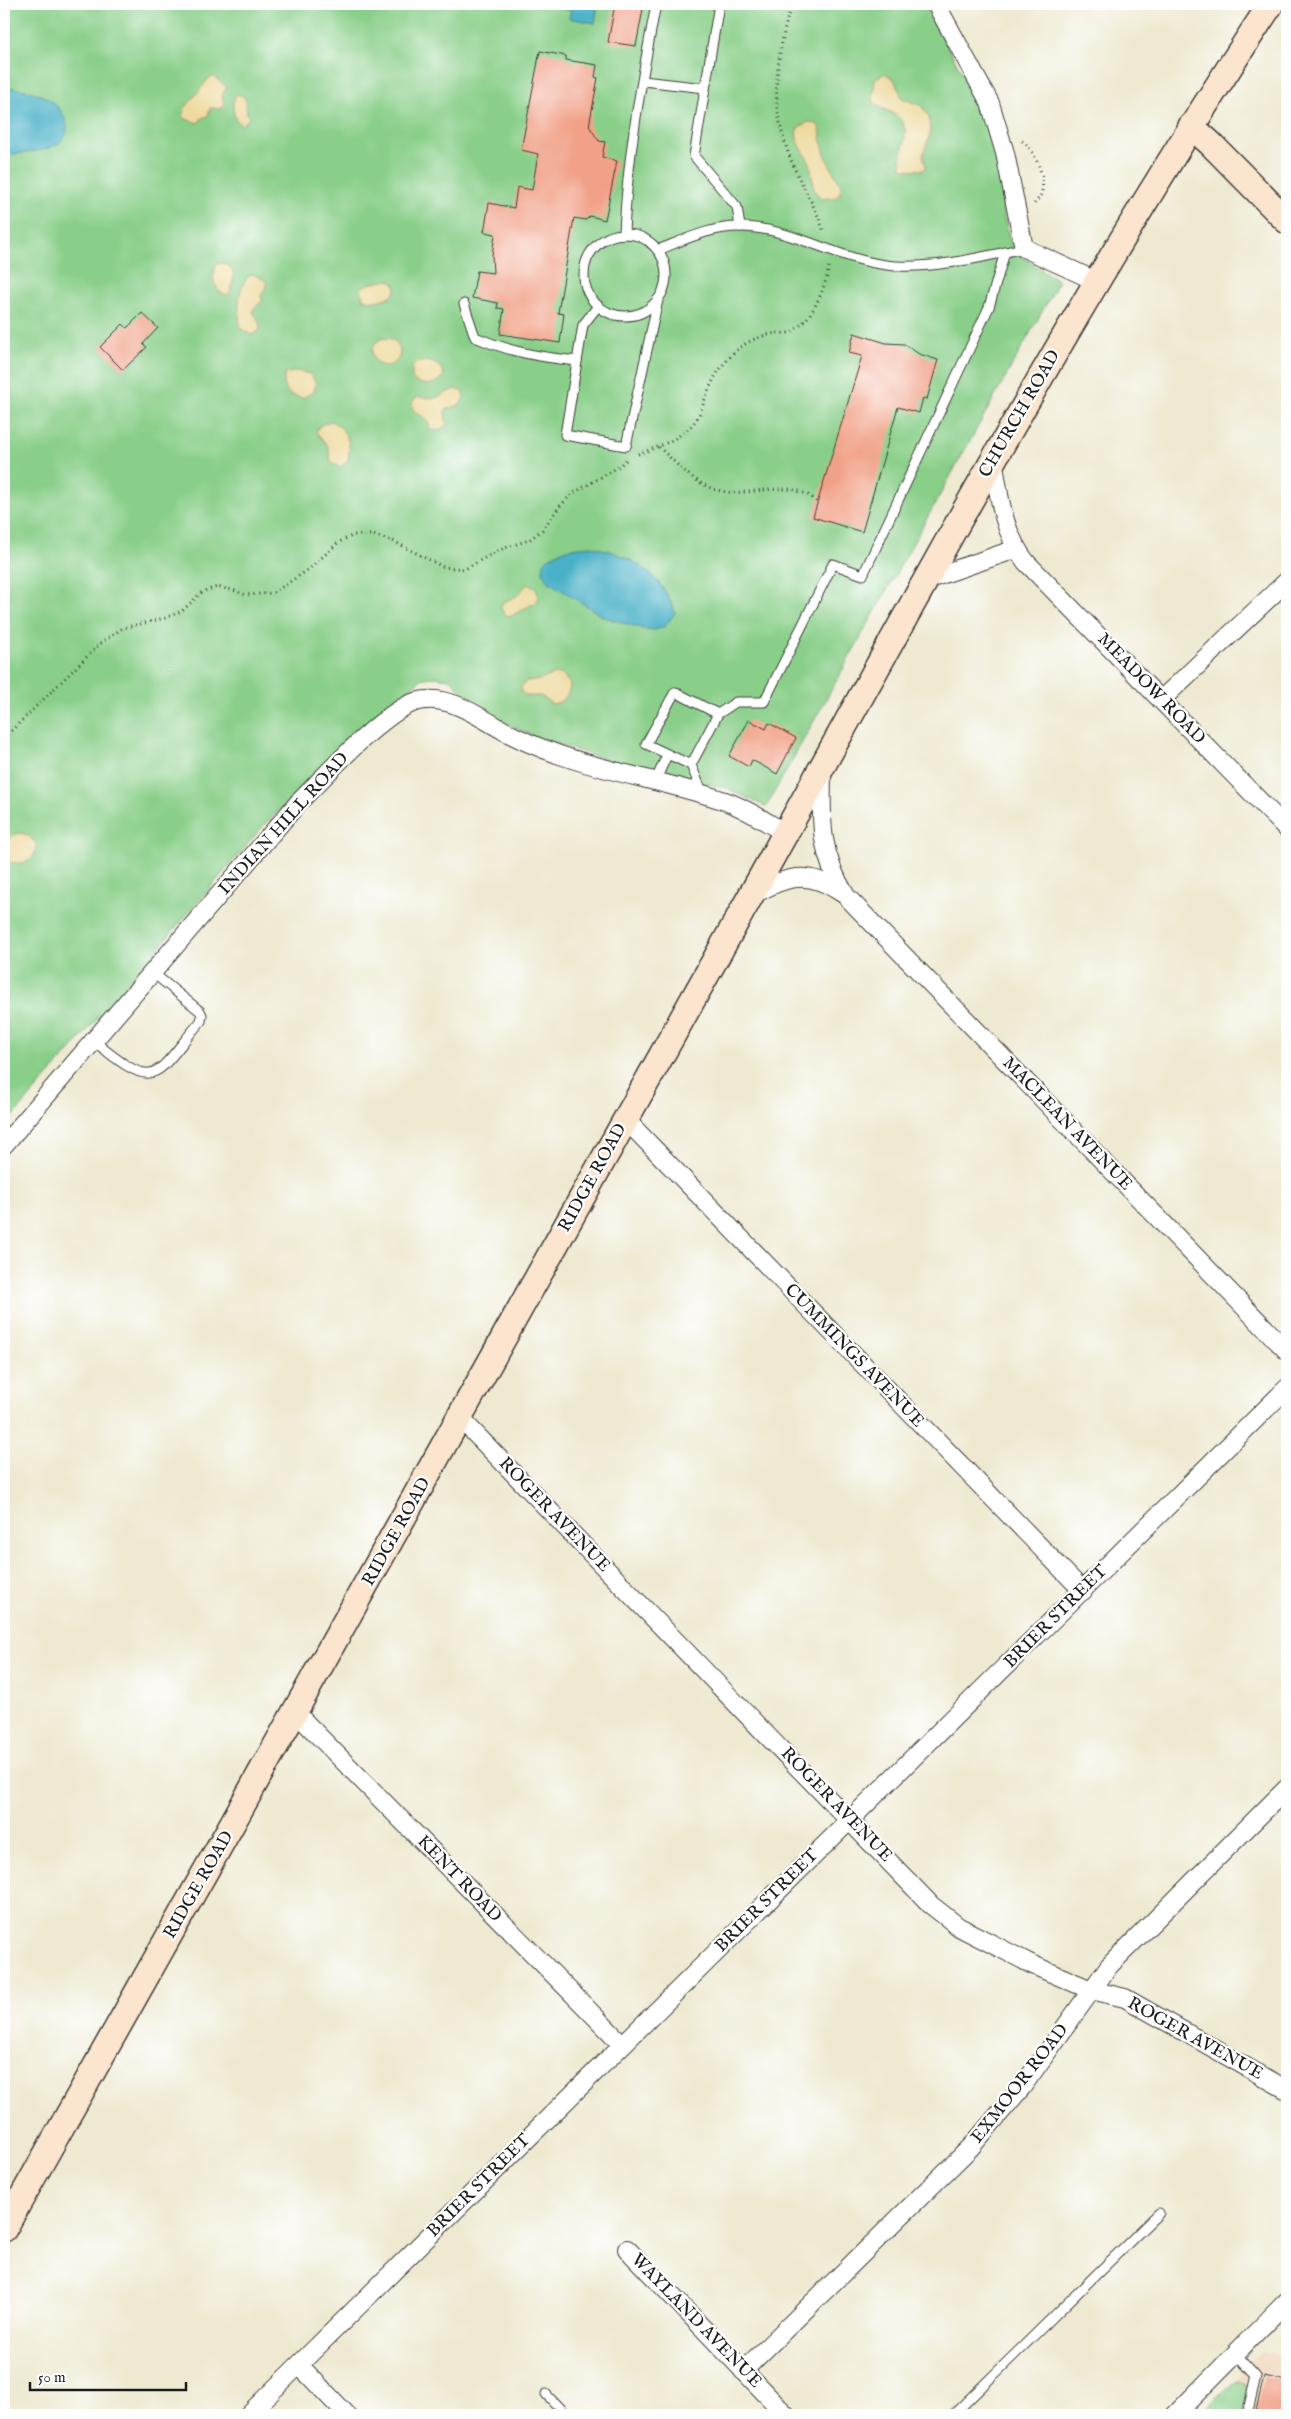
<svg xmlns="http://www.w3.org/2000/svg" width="1291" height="2419" viewBox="0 0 1291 2419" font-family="'IM FELL English',serif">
	<rect width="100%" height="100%" fill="#fff"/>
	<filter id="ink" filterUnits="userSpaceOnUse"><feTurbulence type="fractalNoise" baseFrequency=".02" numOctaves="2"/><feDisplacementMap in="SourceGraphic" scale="10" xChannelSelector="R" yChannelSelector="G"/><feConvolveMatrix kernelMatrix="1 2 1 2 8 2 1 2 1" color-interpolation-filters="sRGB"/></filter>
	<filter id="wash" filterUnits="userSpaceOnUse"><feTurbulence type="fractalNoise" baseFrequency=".0096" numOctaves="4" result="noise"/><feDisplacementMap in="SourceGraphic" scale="20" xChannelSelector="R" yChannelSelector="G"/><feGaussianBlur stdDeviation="1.12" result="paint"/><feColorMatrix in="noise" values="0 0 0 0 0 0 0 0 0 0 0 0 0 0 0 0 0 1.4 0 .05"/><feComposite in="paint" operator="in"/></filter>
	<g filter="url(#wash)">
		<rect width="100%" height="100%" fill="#eee9d0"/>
		<path fill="#f0d5bc" d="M1261,2352L1287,2358V2415H1242L1247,2392L1239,2380L1233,2382Z"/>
		<g fill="#89cf89" stroke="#527652">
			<path d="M4,4H924L962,73L991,134L1003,187L1004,217L1011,244L1021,256L1059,281L766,807L727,788L632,768L536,737L498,720L477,706L450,679L436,677L423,678L405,692L265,824L4,1127Z"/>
			<path d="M1239,2380L1246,2385L1247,2392L1242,2415H1198L1233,2382Z"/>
		</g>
		<g fill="#eeda9e" stroke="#857b5d">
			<path d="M885,73L895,81L902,98L922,106L929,117L930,134L923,155L926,167L923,170L903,169C897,155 910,138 903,123C896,109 879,112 873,101L875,79Z"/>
			<path d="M213,76L227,87L222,95L224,104L222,109L210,108L208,116L202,118L198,123L183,118L185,108L209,78Z"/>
			<path d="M236,94L243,96C249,103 244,110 249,118L242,125C232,119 231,104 236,94Z"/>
			<path d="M808,122L817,124C822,130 820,135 822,143C825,160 835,173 842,188L837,197L823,199L814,191L810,163L798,142L796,133L798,128Z"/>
			<path d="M224,263C238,270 233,280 230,293L226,295L218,291L213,279L216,264Z"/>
			<path d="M253,274L266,281L267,286L261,295L262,301L254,308L253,312L259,321L260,330L252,335L241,329C237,315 237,280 253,274Z"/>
			<path d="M389,280L394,283L396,289L394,294C385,300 374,303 363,299L361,287L372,283Z"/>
			<circle cx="386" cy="352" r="14"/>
			<path d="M427,361C436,363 443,367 444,377C434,386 423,387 412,379V367L416,363Z"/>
			<path d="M297,371L310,374L316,383L314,391L303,398L290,395L283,385L285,374Z"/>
			<path d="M454,389L462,391L464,397C461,408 456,405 447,409L445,412L447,424C443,429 437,432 431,430L426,418C419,414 411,413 412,402L417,397L436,398Z"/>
			<path d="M330,421C347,427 353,446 347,462L340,467L331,463L328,446L316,432L319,426Z"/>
			<path d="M527,584L537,589L538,601L511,616L505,615L501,608L503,602L517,596Z"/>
			<path d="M555,674L563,675L570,684C570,695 563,703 552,704L541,696H527L521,692V687L526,681L539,680Z"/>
			<path d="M21,833L28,835L36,844C35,867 20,863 4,862V841L15,834Z"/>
		</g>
		<g fill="#48b1c7" stroke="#326672">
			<path d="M539,4H598L595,23L569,18L571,10Z"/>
			<path d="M12,88C37,91 61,99 67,126C68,134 63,141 56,145C45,152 18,153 4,156V90Z"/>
			<path d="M591,546C629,554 663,574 675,613L664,627L654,630L644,629L604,617L549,582L543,573L544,562C557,549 574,547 591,546Z"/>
		</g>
		<g id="blocks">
			<g fill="#f1a187">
				<path d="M615,4H644L636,46L608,42Z"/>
				<path d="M540,51L566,56V60L597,65L595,77L598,78L589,126L599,141L605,142L602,157L617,161L605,220L590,216L586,220L574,218L558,313L564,314L560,343L500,334L504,309L497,308L498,303L472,298L477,271L493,273L492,255L495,234L484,232L489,203L514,208L517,187L532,190L538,154L521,150Z"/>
				<path d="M142,313L158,328L143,344L147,347L123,370L100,347L123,324L127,328Z"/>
				<path d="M854,333L886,343L904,344L919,354L938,360L927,399L923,398L919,413L898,407L862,532L813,517L862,356L849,353Z"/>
				<path d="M749,720L766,729L769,723L796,738L777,774L752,760L749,767L729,756Z"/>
				<path d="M1264,2376L1287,2381V2415H1255Z"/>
			</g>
		</g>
	</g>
	<g filter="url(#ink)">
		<use href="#blocks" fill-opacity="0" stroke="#3c3b37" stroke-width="1"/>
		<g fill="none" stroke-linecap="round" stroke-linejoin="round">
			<g stroke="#3c3b37" stroke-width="11">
				<g id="lane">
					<path d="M719,4L694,156L737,207L740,227"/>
					<path d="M643,81L705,88"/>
					<path d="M624,234C627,158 642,78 656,4"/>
					<circle cx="625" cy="275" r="41"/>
					<path d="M658,250C684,240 712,226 742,227C795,228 842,263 896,266C939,268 982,257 1024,248"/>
					<path d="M464,304L475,337C510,352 539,357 577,361"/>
					<path d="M598,306L583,325L565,435L626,446L658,300"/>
					<path d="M718,714L675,692L646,744L691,765L718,714L736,702H764L833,564L863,575L989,307L1005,252"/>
					<path d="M691,765L703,794"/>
					<path d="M655,782L667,755"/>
					<path d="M94,1041C159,1095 153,1076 201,1021L202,1015L200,1011L153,973"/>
					<path d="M1236,2354L1256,2376L1247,2415"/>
					<path d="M546,2394L566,2415"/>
					<path d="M953,2415L1159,2213"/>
				</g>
			</g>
			<g stroke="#3c3b37" stroke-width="20">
				<g id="street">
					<path d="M936,4L990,103L1005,153L1024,248L1098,282"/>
					<path d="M993,458C999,495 1002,531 1026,562L1287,829"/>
					<path d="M926,580L1016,549"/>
					<path d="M1162,699L1287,581"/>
					<path d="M822,771C821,820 819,853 846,896L1287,1351"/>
					<path d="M751,896C785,876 808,869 842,893"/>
					<path d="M626,1120L1083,1591"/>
					<path d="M4,1145L298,803C324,777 382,713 415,702C449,691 483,721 512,735C579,769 655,777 725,801C746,808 766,822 785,833"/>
					<path d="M460,1418L931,1905L959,1927L1033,1965L1091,1990L1125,1998L1287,2090"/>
					<path d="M296,1713L622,2044"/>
					<path d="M627,2249L786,2415"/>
					<path d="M299,2365L347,2415"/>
					<path d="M743,2371L971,2147L1022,2087L1109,1966L1287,1788"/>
					<path d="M248,2415L1287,1388"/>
					<path d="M1175,2415L1287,2301"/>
				</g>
			</g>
			<g stroke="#3c3b37" stroke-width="28">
				<g id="secondary">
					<path d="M1191,126L1210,143L1287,221"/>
					<path d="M4,2229C251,1792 495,1354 740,915C911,608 1076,297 1271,4"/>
				</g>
			</g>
			<g stroke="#3c3b37" stroke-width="3" stroke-dasharray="1 4" stroke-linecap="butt">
				<path d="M791,4C776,62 768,102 791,160C801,185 816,207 824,232"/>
				<path d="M1022,141C1035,149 1047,180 1041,194C1040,198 1036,201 1034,204"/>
				<path d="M659,447C677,464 696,486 721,491C752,498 792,476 817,502"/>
				<path d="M638,454C660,446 685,438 698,417C701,411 703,405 705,399C711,383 718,369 730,357C742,343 758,336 776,333C780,333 787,334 791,332C811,323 827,285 829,265"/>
				<path d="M4,738L102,642L123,628L165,618L182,611L202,592L217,587L233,590L246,595L273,593L308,570L339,542L354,535H373L393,541L443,567L465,569L499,550L529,540L542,530L560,506L572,494L617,468L626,460"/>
			</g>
			<use href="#lane" stroke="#fff" stroke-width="9"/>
			<use href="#street" stroke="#fff" stroke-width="18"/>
			<use href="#secondary" stroke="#fbe5cf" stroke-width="25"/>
		</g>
	</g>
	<g text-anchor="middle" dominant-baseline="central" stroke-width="4.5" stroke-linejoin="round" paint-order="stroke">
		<g font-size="18" fill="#1c1c1c" stroke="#fff">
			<text transform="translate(1020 414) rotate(-60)">CHURCH ROAD</text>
			<text transform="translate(1151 689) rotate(46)">MEADOW ROAD</text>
			<text transform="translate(284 824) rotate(-48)">INDIAN HILL ROAD</text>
			<text transform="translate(1067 1124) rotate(46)">MACLEAN AVENUE</text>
			<text transform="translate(593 1178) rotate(-61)">RIDGE ROAD</text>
			<text transform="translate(854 1356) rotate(46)">CUMMINGS AVENUE</text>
			<text transform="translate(554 1515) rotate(46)">ROGER AVENUE</text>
			<text transform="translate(397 1532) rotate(-61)">RIDGE ROAD</text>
			<text transform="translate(1056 1617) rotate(-45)">BRIER STREET</text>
			<text transform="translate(836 1805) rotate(46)">ROGER AVENUE</text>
			<text transform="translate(459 1879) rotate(46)">KENT ROAD</text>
			<text transform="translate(199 1885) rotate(-60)">RIDGE ROAD</text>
			<text transform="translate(767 1901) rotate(-45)">BRIER STREET</text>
			<text transform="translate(1195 2039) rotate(29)">ROGER AVENUE</text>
			<text transform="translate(1020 2084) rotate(-52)">EXMOOR ROAD</text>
			<text transform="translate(479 2186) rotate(-45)">BRIER STREET</text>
			<text transform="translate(696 2321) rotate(46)">WAYLAND AVENUE</text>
		</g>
	</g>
	<rect width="1291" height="2419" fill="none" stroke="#fff" stroke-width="20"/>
	<path d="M30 2382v8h156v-8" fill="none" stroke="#1c1c1c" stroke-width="2.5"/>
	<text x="38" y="2382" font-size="15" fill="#1c1c1c" stroke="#ffffff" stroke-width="4" paint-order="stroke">50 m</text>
</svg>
